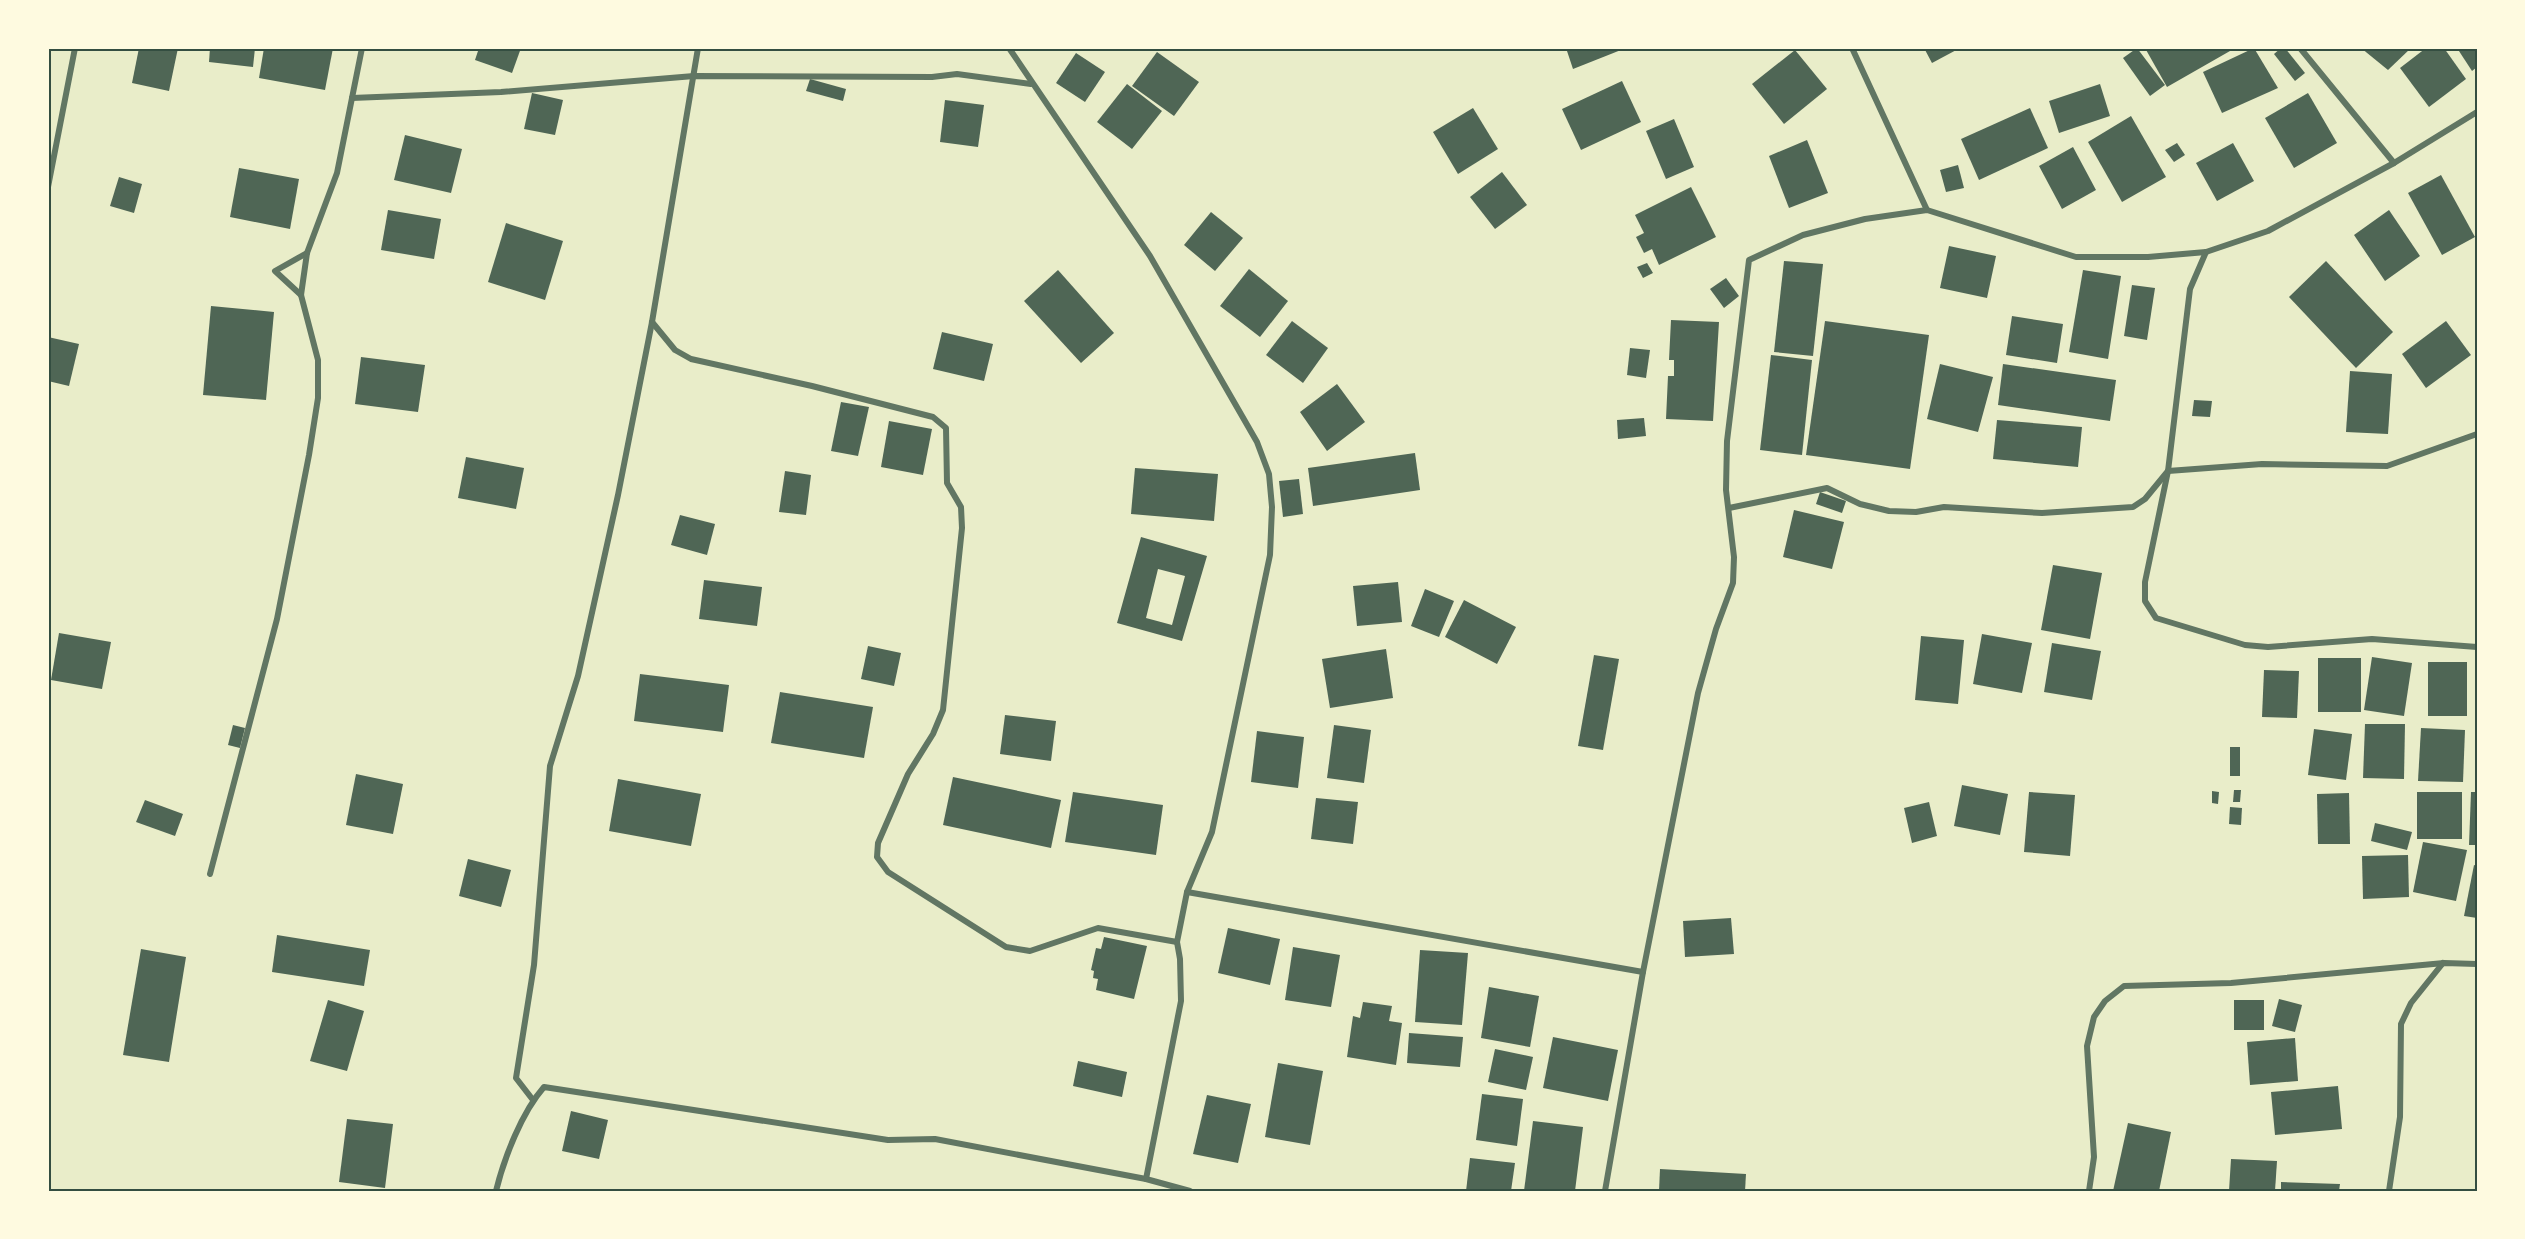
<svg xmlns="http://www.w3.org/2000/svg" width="2525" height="1239" viewBox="0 0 2525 1239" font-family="Quicksand,sans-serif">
	<rect width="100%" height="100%" fill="#e9edc9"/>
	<g fill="#4f6655" fill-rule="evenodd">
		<path d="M139,48H178L169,91L132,83Z"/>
		<path d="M210,48H255L253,67L209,62Z"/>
		<path d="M264,48H333L325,90L259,78Z"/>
		<path d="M479,48H521L512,73L475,60Z"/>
		<path d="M1566,48H1626L1573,69Z"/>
		<path d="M1924,48H1960L1932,63Z"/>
		<path d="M2137,48L2165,85L2150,96L2123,58Z"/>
		<path d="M2145,48H2228L2230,51L2167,87Z"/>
		<path d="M2254,48L2278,88L2222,113L2203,72Z"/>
		<path d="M2281,48H2285L2305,73L2295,81L2274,54Z"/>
		<path d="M2361,48H2411L2388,70Z"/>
		<path d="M2426,48H2444L2466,79L2429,107L2400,68Z"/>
		<path d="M2457,48H2477V67L2472,71Z"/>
		<path d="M1795,50L1827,89L1784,124L1752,84Z"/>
		<path d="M1157,52L1199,82L1174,116L1132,86Z"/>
		<path d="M1076,53L1105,72L1085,102L1056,83Z"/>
		<path d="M810,79L846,89L843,101L806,91Z"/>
		<path d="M1622,81L1641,122L1581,150L1562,109Z"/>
		<path d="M1127,84L1162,111L1132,149L1097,122Z"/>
		<path d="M2100,84L2110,116L2059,133L2049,101Z"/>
		<path d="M532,93L563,100L555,135L524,129Z"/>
		<path d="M2308,93L2337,143L2294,168L2265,118Z"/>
		<path d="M945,100L984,105L978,147L940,142Z"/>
		<path d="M1473,108L1498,149L1458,174L1433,132Z"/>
		<path d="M2030,108L2048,148L1979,180L1961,139Z"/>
		<path d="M2131,116L2166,177L2122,202L2088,142Z"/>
		<path d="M1674,119L1694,167L1666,179L1646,131Z"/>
		<path d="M405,135L462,149L451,193L394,180Z"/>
		<path d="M1807,140L1828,193L1789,208L1769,156Z"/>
		<path d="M2177,143L2185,155L2174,162L2165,150Z"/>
		<path d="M2233,143L2254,181L2217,201L2196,163Z"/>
		<path d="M2073,147L2096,190L2062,209L2039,166Z"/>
		<path d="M1958,165L1964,188L1946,192L1940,170Z"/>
		<path d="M239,168L299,179L290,229L230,217Z"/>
		<path d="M1502,172L1527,205L1495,229L1470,197Z"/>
		<path d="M2441,175L2475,237L2442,255L2408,193Z"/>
		<path d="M119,177L142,184L134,213L110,206Z"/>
		<path d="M1691,187L1716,237L1659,265L1652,249L1644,253L1636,237L1644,233L1635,215Z"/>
		<path d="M388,210L441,219L434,259L381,250Z"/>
		<path d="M2389,210L2420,256L2385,281L2354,235Z"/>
		<path d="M1211,212L1243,238L1215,271L1184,245Z"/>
		<path d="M506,223L563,241L545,300L488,282Z"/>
		<path d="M1949,246L1996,256L1987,298L1940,288Z"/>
		<path d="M1784,261L1823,264L1813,356L1774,352Z"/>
		<path d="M2326,261L2393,332L2356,368L2289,297Z"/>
		<path d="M1647,263L1653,273L1643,278L1637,267Z"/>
		<path d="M1249,269L1288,301L1260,337L1220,306Z"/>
		<path d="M1058,270L1114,333L1081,363L1024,301Z"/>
		<path d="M2083,270L2121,276L2108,359L2069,352Z"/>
		<path d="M1726,278L1739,296L1724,308L1710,289Z"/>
		<path d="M2132,285L2155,288L2147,340L2124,336Z"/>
		<path d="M211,306L274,312L266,400L203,395Z"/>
		<path d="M2012,316L2063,324L2057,363L2006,355Z"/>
		<path d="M1671,320L1719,322L1713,421L1666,419L1668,376H1674V360H1669Z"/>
		<path d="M1292,321L1328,348L1303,383L1266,355Z"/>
		<path d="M1825,321L1929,335L1910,469L1806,455Z"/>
		<path d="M2446,321L2471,355L2426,388L2402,354Z"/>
		<path d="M942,332L993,344L984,381L933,369Z"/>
		<path d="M48,337L79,344L69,386L48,381Z"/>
		<path d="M1630,348L1650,350L1646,378L1627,375Z"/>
		<path d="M1771,355L1812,360L1802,455L1760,450Z"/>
		<path d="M361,357L425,365L418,412L355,404Z"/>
		<path d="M1940,364L1993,377L1978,432L1927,419Z"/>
		<path d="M2003,364L2116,380L2110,421L1998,405Z"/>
		<path d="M2350,371L2392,374L2388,434L2346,432Z"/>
		<path d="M1337,384L1365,422L1327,451L1300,412Z"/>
		<path d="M2194,400L2212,401L2210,417L2192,416Z"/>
		<path d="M841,402L869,407L858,456L831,451Z"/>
		<path d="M1644,418L1646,436L1618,439L1617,420Z"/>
		<path d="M1997,420L2082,427L2078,467L1993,459Z"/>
		<path d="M889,421L932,429L923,475L881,467Z"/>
		<path d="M1415,453L1420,490L1313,506L1308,468Z"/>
		<path d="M466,457L524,468L516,509L458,498Z"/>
		<path d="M1135,468L1218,474L1214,521L1131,514Z"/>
		<path d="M785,471L811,475L806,515L779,512Z"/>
		<path d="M1299,479L1303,514L1283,517L1279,481Z"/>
		<path d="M1820,492L1846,501L1842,513L1816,504Z"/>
		<path d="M1794,510L1844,522L1832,569L1783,557Z"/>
		<path d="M680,515L715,524L707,555L671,545Z"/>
		<path d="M1141,537L1207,556L1182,641L1117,623ZM1158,569L1185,576L1172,625L1146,618Z"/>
		<path d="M2053,565L2102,573L2090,639L2041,630Z"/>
		<path d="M704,580L762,587L757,626L699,619Z"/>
		<path d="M1398,582L1402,622L1357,626L1353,586Z"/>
		<path d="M1425,589L1454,601L1439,637L1411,626Z"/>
		<path d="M1464,600L1516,627L1497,664L1445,637Z"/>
		<path d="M59,633L111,642L102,689L51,680Z"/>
		<path d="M1982,634L2032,643L2022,693L1973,684Z"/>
		<path d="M1921,636L1964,640L1958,704L1915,700Z"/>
		<path d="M2052,643L2101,651L2092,700L2044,692Z"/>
		<path d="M868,646L901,653L894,686L861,679Z"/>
		<path d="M1386,649L1393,698L1330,708L1322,659Z"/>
		<path d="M1594,655L1619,659L1603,750L1578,746Z"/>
		<path d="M2372,657L2412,663L2404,716L2364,710Z"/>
		<rect x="2318" y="658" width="43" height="54"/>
		<rect x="2428" y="662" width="39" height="54"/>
		<path d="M2264,670L2299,671L2297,718L2262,717Z"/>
		<path d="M640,674L729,685L723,732L634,721Z"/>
		<path d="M780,692L873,707L864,758L771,743Z"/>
		<path d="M1005,715L1056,721L1051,761L1000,754Z"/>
		<path d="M2365,724H2405L2404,779L2363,778Z"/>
		<path d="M233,725L245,728L240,748L228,745Z"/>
		<path d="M1334,725L1371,730L1364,783L1327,778Z"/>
		<path d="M2421,728L2465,730L2463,782L2418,781Z"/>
		<path d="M2314,729L2352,734L2346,780L2308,775Z"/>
		<path d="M1257,731L1304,737L1298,788L1251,782Z"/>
		<rect x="2230" y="747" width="10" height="29"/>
		<path d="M356,774L403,784L393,834L346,825Z"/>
		<path d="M953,777L1061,800L1051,848L943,825Z"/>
		<path d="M618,779L701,794L691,846L609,831Z"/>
		<path d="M1962,785L2008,794L2000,835L1954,826Z"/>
		<path d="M2234,790H2241L2240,802H2233Z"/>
		<path d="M2212,791L2219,792L2218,804L2212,803Z"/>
		<path d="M1073,792L1163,805L1156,855L1065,842Z"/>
		<path d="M2029,792L2075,795L2070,856L2024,852Z"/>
		<rect x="2417" y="792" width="45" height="47"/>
		<path d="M2471,792H2477V845H2469Z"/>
		<path d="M2349,793L2350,844H2318L2317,794Z"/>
		<path d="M1316,798L1358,802L1353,844L1311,839Z"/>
		<path d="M145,800L183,814L175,836L136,822Z"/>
		<path d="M1929,802L1937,836L1912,843L1904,808Z"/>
		<path d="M2230,807L2242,808L2241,825L2229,824Z"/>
		<path d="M2375,823L2412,832L2407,850L2371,841Z"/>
		<path d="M2423,842L2467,850L2456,901L2413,892Z"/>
		<path d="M2408,855L2409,897L2363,899L2362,856Z"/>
		<path d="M468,859L511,870L501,907L459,896Z"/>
		<path d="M2474,865L2477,866V918L2464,916Z"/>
		<path d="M1731,918L1734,954L1685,957L1683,921Z"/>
		<path d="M1228,928L1280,939L1270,985L1218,973Z"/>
		<path d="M277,935L370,950L364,986L272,972Z"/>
		<path d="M1104,937L1147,946L1134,999L1096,990L1098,979L1093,978L1094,971L1091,970L1096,948L1101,949Z"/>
		<path d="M1293,947L1340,955L1331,1007L1285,1000Z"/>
		<path d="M141,949L186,957L169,1062L123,1055Z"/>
		<path d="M1420,950L1468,953L1462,1025L1415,1022Z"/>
		<path d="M1489,987L1539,996L1530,1047L1481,1038Z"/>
		<path d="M2279,999L2302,1005L2295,1032L2272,1026Z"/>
		<path d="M328,1000L364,1011L347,1071L310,1061Z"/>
		<rect x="2234" y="1000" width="30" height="30"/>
		<path d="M1363,1002L1392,1006L1389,1021L1402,1023L1396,1065L1347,1057L1353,1016L1360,1018Z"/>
		<path d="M1409,1033L1463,1037L1460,1067L1407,1063Z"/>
		<path d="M1553,1037L1618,1050L1608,1101L1543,1088Z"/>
		<path d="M2295,1038L2298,1081L2250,1085L2247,1042Z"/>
		<path d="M1495,1049L1533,1057L1526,1090L1488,1082Z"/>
		<path d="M1078,1061L1127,1072L1122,1097L1073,1086Z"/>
		<path d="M1278,1063L1323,1071L1310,1145L1265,1137Z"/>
		<path d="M2338,1086L2342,1129L2275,1135L2271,1092Z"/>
		<path d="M1482,1094L1523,1099L1517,1146L1476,1140Z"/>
		<path d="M1207,1095L1251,1104L1238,1163L1193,1154Z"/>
		<path d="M571,1111L608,1120L599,1159L562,1151Z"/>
		<path d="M347,1119L393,1124L385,1188L339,1182Z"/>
		<path d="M1533,1121L1583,1127L1575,1191H1524Z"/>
		<path d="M2128,1123L2171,1132L2159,1191H2113Z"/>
		<path d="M1470,1158L1515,1163L1511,1191H1466Z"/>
		<path d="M2231,1159L2277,1161L2275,1191H2229Z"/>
		<path d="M1660,1169L1746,1174L1745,1191H1659Z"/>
		<path d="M2281,1182L2340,1184L2339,1191H2281Z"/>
	</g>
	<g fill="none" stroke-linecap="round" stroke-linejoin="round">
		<g stroke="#617663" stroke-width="6">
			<path d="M1009,48L1150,256L1257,442L1269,474L1272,507L1270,555L1212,832L1187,892L1177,942L1180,959L1181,1001L1146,1179L1190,1191"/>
			<path d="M1852,48L1927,210"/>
			<path d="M2300,48L2394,163"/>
			<path d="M352,98L501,92L694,76L932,77L957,74L1031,84"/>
			<path d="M48,187L75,48"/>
			<path d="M2206,252L2190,289L2168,471L2145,582V601L2156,618L2245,645L2268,647L2372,639L2477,647"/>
			<path d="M301,295L275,271L307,253"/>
			<path d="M652,322L675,350L691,359L812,386L933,417L946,428L947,483L961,507L962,528L943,710L933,734L908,774L878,843L877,857L888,872L1006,947L1030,951L1098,928L1177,942"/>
			<path d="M1729,508L1827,488L1860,504L1889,511L1916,512L1944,507L2042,513L2133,507L2145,499L2168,471L2262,464L2387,466L2477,434"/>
			<path d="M210,874L277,619L309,455L318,398V360L301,295L307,253L337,173L362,48"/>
			<path d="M1187,892L1643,972"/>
			<path d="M533,1100L516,1078L534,965L550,766L578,676L618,495L652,322L698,48"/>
			<path d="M496,1191C504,1158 522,1112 544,1087L888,1140L935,1139L1146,1179"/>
			<path d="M1605,1191L1643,972L1698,693L1716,629L1733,583L1734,557L1726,490L1727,441L1749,260L1803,235L1865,219L1927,210L2076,257H2148L2206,252L2268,231L2394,163L2477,112"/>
			<path d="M2089,1191L2094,1157L2087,1046L2094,1017L2105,1001L2124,986L2231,983L2444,963L2477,964"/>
			<path d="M2389,1191L2400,1117L2401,1024L2411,1003L2443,963"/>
		</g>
	</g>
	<rect width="2525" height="1239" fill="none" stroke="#fefae0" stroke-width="99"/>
	<rect x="50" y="50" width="2426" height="1140" fill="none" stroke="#344e41" stroke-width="2"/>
</svg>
